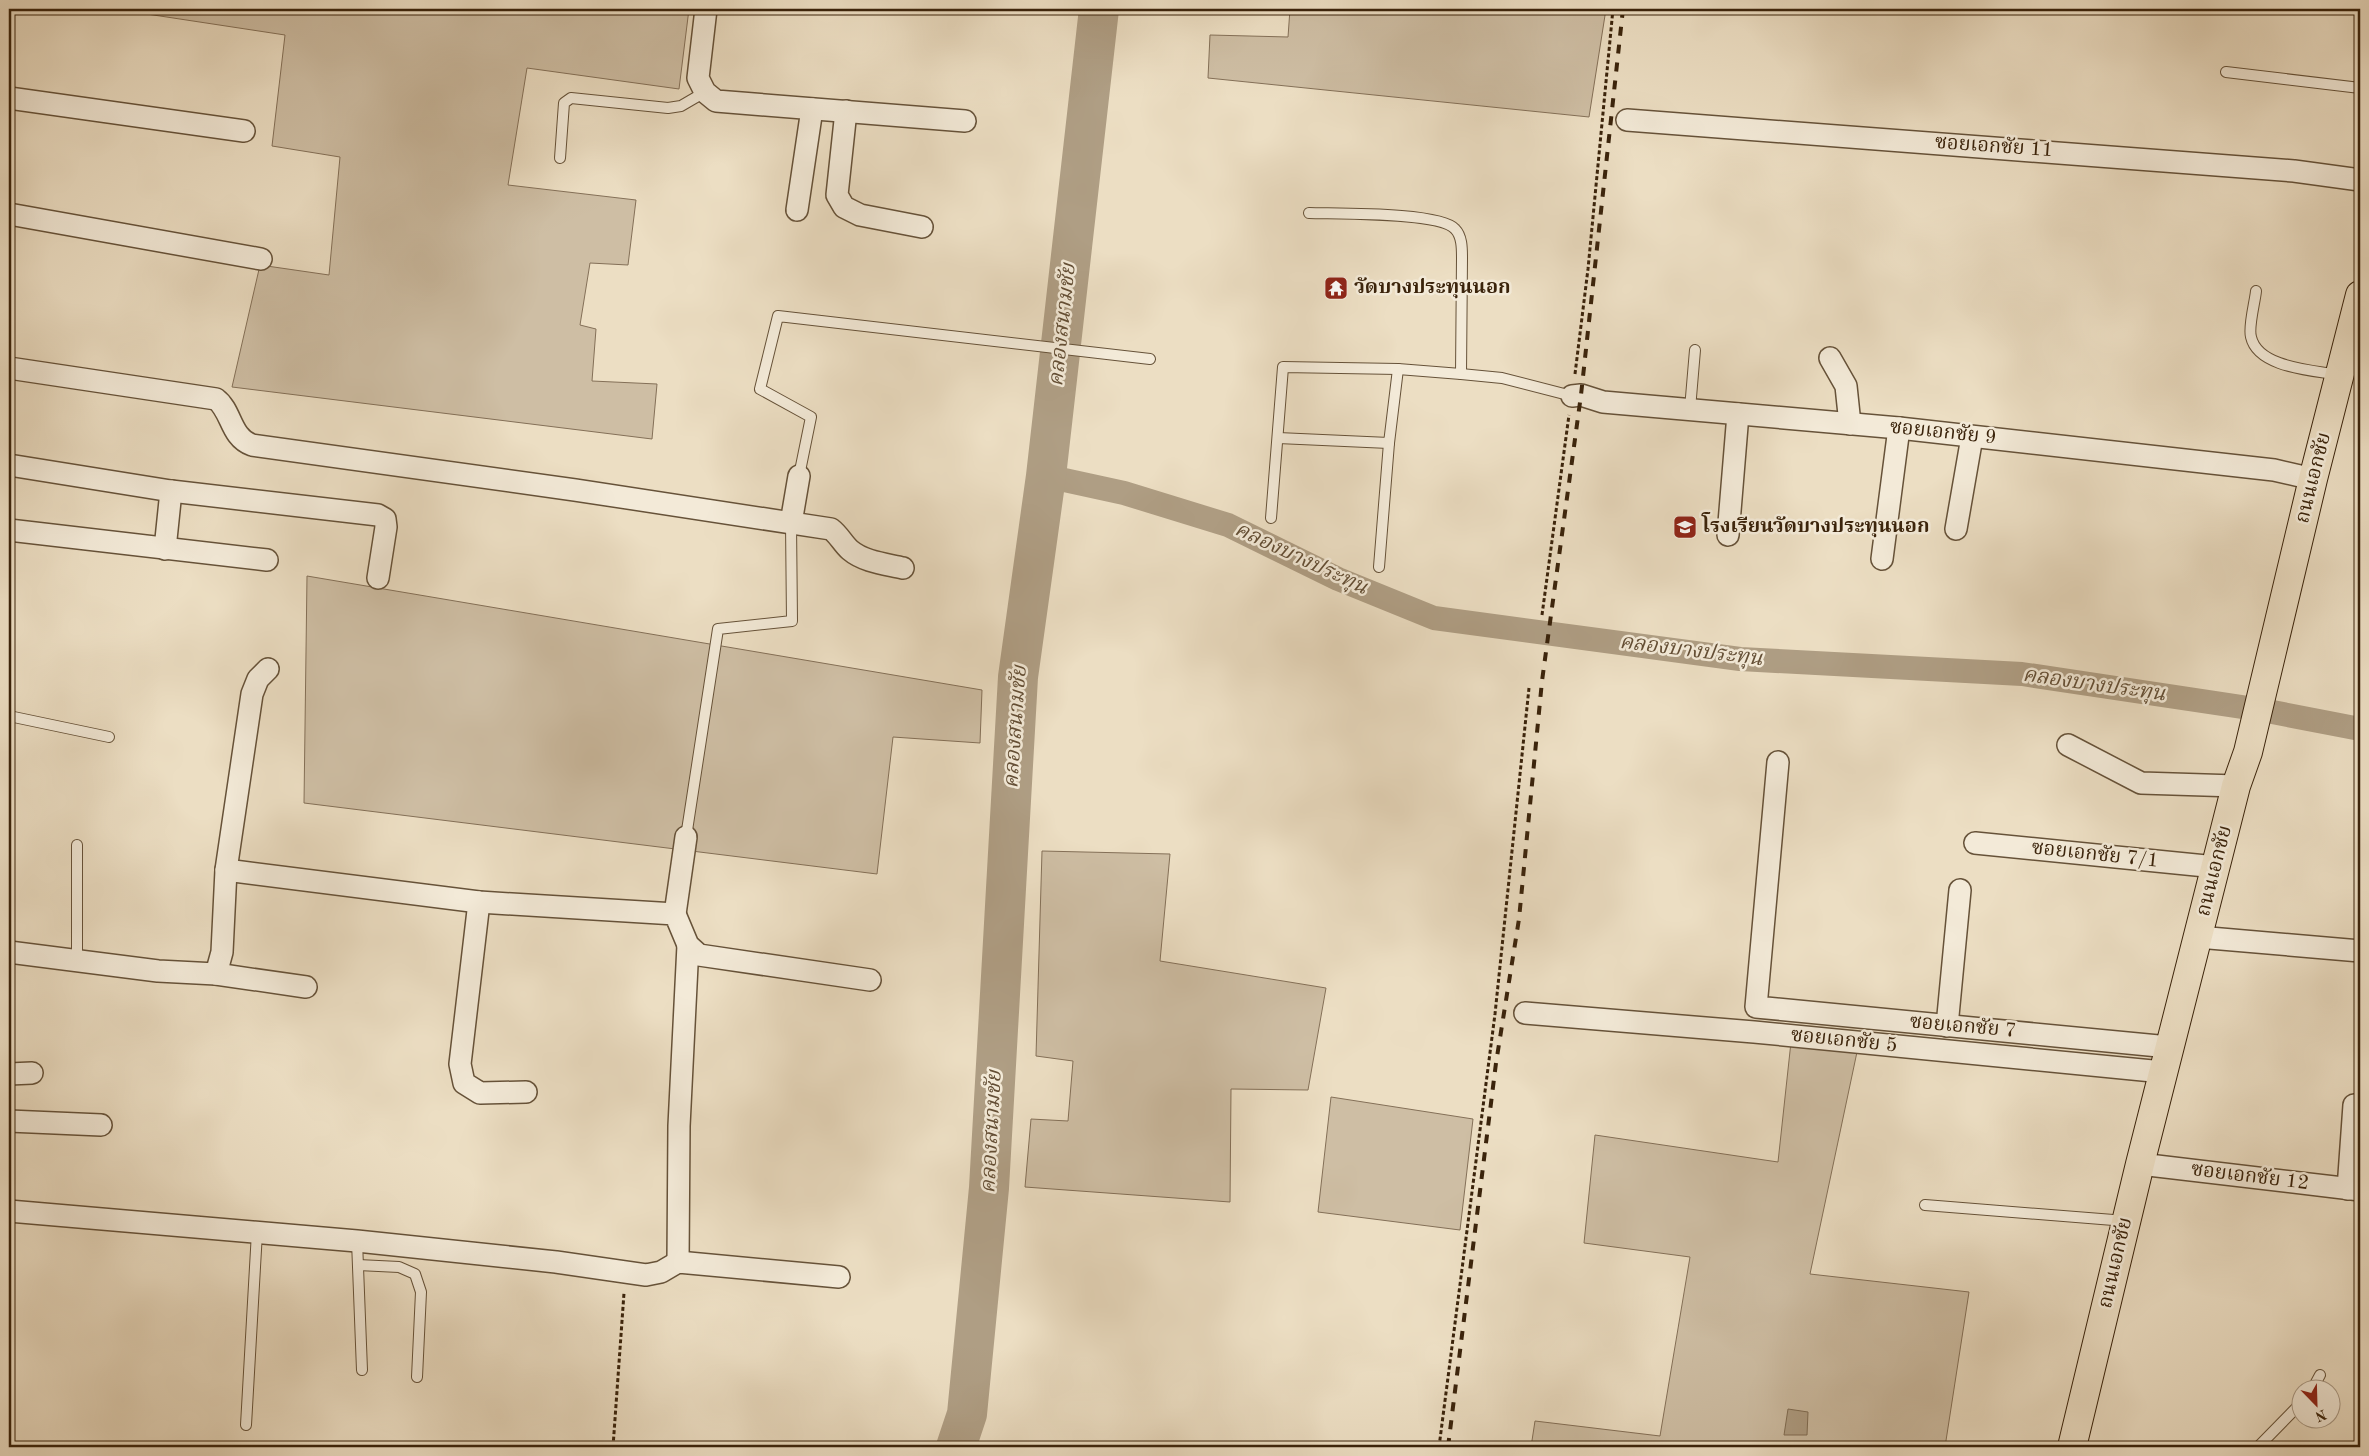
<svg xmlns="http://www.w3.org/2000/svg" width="2369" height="1456" viewBox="0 0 2369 1456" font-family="'Old Standard TT','Noto Serif Thai',serif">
	<rect width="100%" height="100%" fill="#ecdec3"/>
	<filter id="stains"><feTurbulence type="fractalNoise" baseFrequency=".004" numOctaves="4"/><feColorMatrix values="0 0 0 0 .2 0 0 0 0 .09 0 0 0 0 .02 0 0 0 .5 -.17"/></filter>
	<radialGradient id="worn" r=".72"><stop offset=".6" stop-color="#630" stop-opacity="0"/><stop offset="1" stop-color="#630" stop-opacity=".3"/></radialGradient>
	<g fill="#cebea4" stroke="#847058">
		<path d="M114,9H689L679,89L527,68L508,185L636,200L628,265L590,263L580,325L596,329L592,381L657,384L652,439L232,387L260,265L329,275L340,157L272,146L285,35Z"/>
		<path d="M1290,9H1606L1589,117L1208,78L1210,35L1288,37Z"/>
		<path d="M307,576L982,690L980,743L893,737L877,874L304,803Z"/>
		<path d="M1042,851L1170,854L1160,961L1326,988L1308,1090L1231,1089L1230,1202L1025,1187L1031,1119L1068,1121L1073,1061L1036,1056Z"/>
		<path d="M1791,1042L1857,1052L1810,1274L1969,1292L1945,1447H1531L1535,1421L1660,1436L1690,1257L1584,1243L1595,1135L1778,1162Z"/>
		<path d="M1331,1097L1473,1119L1460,1230L1318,1212Z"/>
	</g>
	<path fill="#af9e84" stroke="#806d54" d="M1788,1409L1808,1412L1807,1435H1784Z"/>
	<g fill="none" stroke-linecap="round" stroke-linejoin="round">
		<path stroke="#af9e84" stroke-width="24" d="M1046,476L1124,493L1228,525L1338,579L1434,618L1740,659L2022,674L2262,710L2360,729"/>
		<path stroke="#af9e84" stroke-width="40" d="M956,1447L967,1414L989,1188L1018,677L1046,476L1099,9"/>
		<g stroke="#665239" stroke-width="12">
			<g id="lane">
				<path d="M2226,72L2360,88"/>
				<path d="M560,158L564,103L571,98L668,108L681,106L705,92"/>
				<path d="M1309,213C1335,214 1440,212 1455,229C1462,236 1462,248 1462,258L1461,374"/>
				<path d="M2256,291C2255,302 2248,327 2251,337C2258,368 2313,370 2339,375"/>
				<path d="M1690,409L1695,350"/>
				<path d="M1278,438L1389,443L1398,369"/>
				<path d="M799,476L811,417L760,389L778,316L1150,359"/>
				<path d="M1271,518L1283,367L1398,369L1461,374L1502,378L1572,396"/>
				<path d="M1379,567L1389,443"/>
				<path d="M9,716L109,737"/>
				<path d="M686,837L718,629L792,621L791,523"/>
				<path d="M77,845V961"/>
				<path d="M1925,1205L2126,1221"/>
				<path d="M357,1241L362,1370"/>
				<path d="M358,1265L399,1267L415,1274L421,1292L417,1377"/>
				<path d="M2313,1388L2320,1375"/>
				<path d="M246,1425L257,1232"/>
				<path d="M2258,1447L2302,1402"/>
			</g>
		</g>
		<g stroke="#665239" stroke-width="24">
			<g id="street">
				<path d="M706,9L698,78L705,92L716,101L965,121"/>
				<path d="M9,98L244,131"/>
				<path d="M846,111L837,195L844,207L860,215L922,227"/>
				<path d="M1627,120L2294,171L2360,180"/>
				<path d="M797,210L812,109"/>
				<path d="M9,214L261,259"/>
				<path d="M1830,358L1846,386L1850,424"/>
				<path d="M9,368L216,399C232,411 230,437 252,445L575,490L831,529C839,535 843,544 850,550C864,562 886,564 903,568"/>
				<path d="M1572,396L1581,395L1603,402L1899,428L2274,470L2313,479"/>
				<path d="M9,465L171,491L378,515L385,519L386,527L378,578"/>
				<path d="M791,523L799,476"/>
				<path d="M1956,529L1972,437"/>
				<path d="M9,530L267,560"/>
				<path d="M1728,535L1738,414"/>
				<path d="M165,549L171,491"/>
				<path d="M1882,559L1899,428"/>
				<path d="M2068,745L2141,783L2236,786"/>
				<path d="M1778,762L1756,1007L2169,1047"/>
				<path d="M1975,843L2216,867"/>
				<path d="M226,870L479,902L675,914L688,945L699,955L870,980"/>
				<path d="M479,902L460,1064L464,1083L480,1093L526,1092"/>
				<path d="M675,914L686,837"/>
				<path d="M2198,937L2360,951"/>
				<path d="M9,952L158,971L216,974L306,987"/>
				<path d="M216,974L222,952L226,870L252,694L258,679L268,669"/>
				<path d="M1525,1013L1754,1032L2163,1072"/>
				<path d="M1947,1026L1960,890"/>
				<path d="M9,1074L32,1073"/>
				<path d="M9,1121L101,1125"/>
				<path d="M2140,1164L2360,1190"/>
				<path d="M2348,1189L2354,1105"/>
				<path d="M9,1211L357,1241L556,1262L646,1275L661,1272L678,1262L839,1277"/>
				<path d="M678,1262L679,1126L688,945"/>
			</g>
		</g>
		<g stroke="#3a230b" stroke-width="30">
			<path id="primary" d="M2072,1447L2140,1164L2236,786L2248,752L2313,479L2360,295"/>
		</g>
		<g stroke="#3a230b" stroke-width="3" stroke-dasharray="4 2.5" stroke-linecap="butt">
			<path d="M1575,374L1588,269L1613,9"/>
			<path d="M1542,615L1569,415"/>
			<path d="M613,1447L624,1293"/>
			<path d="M1439,1447L1495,1014L1529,688"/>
		</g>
		<use href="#lane" stroke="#f3ead8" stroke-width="10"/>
		<use href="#street" stroke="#f3ead8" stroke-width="21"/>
		<use href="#primary" stroke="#ecdec3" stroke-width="28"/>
		<path stroke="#3a230b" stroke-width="4" stroke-dasharray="9 9" stroke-linecap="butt" d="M1448,1447L1496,1063L1519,919L1542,681L1581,395L1623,9"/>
	</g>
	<defs>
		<g id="temple-square" transform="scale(1.25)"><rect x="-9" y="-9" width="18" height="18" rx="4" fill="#8f2418" stroke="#f3ead8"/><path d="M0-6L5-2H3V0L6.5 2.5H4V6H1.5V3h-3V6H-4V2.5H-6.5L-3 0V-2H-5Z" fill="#fff"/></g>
		<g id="school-square" transform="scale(1.25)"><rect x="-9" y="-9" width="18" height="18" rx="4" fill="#8f2418" stroke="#f3ead8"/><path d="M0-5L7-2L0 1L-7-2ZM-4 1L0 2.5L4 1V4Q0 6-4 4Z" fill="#fff"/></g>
	</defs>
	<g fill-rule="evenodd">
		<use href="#temple-square" x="1336" y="288"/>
		<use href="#school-square" x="1685" y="527"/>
	</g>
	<g text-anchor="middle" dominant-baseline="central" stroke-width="5" stroke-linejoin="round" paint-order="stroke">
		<g font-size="20" fill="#3a230b" stroke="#f3ead8">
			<text transform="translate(1994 147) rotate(4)">ซอยเอกชัย 11</text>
			<text transform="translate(1943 433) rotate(6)">ซอยเอกชัย 9</text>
			<text transform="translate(2314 478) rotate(-76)">ถนนเอกชัย</text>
			<text transform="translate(2095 855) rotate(6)">ซอยเอกชัย 7/1</text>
			<text transform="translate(2215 871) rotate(-76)">ถนนเอกชัย</text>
			<text transform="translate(1963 1027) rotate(5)">ซอยเอกชัย 7</text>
			<text transform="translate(1844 1041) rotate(6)">ซอยเอกชัย 5</text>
			<text transform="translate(2250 1177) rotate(7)">ซอยเอกชัย 12</text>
			<text transform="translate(2116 1263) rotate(-77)">ถนนเอกชัย</text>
		</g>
		<g font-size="20" font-weight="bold" fill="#3a230b" stroke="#f3ead8" text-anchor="start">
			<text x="1354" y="288">วัดบางประทุนนอก</text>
			<text x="1702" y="527">โรงเรียนวัดบางประทุนนอก</text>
		</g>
		<g font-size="21" font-style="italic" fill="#634e35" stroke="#f3ead8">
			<text transform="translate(1063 325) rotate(-84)">คลองสนามชัย</text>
			<text transform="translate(1301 559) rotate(25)">คลองบางประทุน</text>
			<text transform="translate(1691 651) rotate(7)">คลองบางประทุน</text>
			<text transform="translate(2094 685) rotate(8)">คลองบางประทุน</text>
			<text transform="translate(1016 727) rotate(-86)">คลองสนามชัย</text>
			<text transform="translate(992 1132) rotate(-87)">คลองสนามชัย</text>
		</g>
	</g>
	<rect width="2369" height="1456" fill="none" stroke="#ecdec3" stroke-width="30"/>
	<rect x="10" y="10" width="2349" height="1436" fill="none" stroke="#3a230b" stroke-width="2.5"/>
	<rect x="15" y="15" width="2339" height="1426" fill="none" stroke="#3a230b"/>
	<g transform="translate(2316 1404) rotate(157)"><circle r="24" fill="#f3ead8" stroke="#a99a86"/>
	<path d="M0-4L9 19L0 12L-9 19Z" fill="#8f2418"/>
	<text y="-8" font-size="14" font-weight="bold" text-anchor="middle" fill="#3a230b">N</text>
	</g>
	<rect width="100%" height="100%" filter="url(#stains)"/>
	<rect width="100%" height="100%" fill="url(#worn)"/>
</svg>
